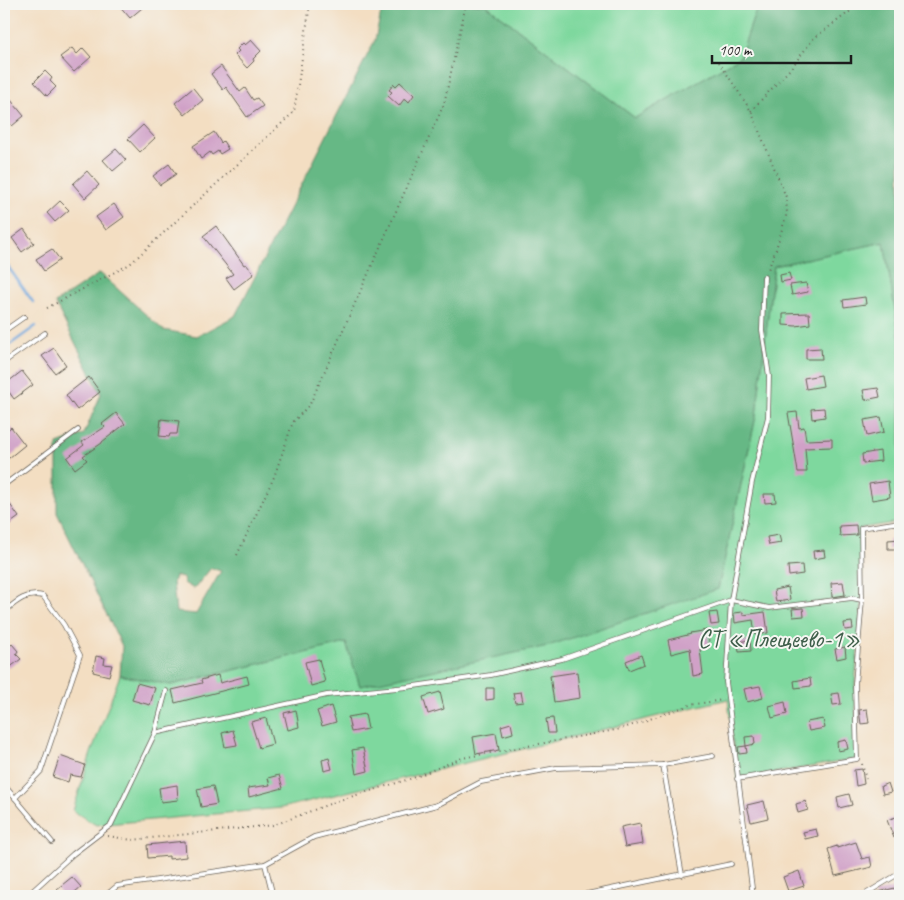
<svg xmlns="http://www.w3.org/2000/svg" width="904" height="900" viewBox="0 0 904 900" font-family="Caveat,sans-serif">
	<rect width="100%" height="100%" fill="#f6f6f2"/>
	<filter id="ink" filterUnits="userSpaceOnUse"><feTurbulence type="fractalNoise" baseFrequency=".02" numOctaves="2"/><feDisplacementMap in="SourceGraphic" scale="10" xChannelSelector="R" yChannelSelector="G"/><feConvolveMatrix kernelMatrix="1 2 1 2 8 2 1 2 1" color-interpolation-filters="sRGB"/></filter>
	<filter id="wash" filterUnits="userSpaceOnUse"><feTurbulence type="fractalNoise" baseFrequency=".0096" numOctaves="4" result="noise"/><feDisplacementMap in="SourceGraphic" scale="20" xChannelSelector="R" yChannelSelector="G"/><feGaussianBlur stdDeviation="1.12" result="paint"/><feColorMatrix in="noise" values="0 0 0 0 0 0 0 0 0 0 0 0 0 0 0 0 0 1.4 0 .05"/><feComposite in="paint" operator="in"/></filter>
	<g filter="url(#wash)">
		<rect width="100%" height="100%" fill="#f3dec2"/>
		<g fill="#7ed89e" stroke="#4d7a5d">
			<path d="M485,4H758L740,57L635,118Z"/>
			<path d="M884,242L900,341V522L861,528L862,600L855,684L857,759L737,779L728,699L281,808L96,825L73,811L91,753L120,675L171,685L346,643L360,686L718,589L756,416L774,266Z"/>
		</g>
		<path fill="#66b885" stroke="#416a50" fill-rule="evenodd" d="M383,4H485L635,118L740,57L758,4H900V341L884,242L774,266L756,416L718,589L548,646L360,686L346,643L171,685L120,675L122,646L57,513V444L84,434L101,394L55,303L100,273L163,330L197,336L235,316L375,40ZM211,568L221,571L196,614L176,612L173,582L175,576L183,578L184,583L194,589Z"/>
		<g fill="none" stroke-linecap="round" stroke-linejoin="round">
			<g stroke="#6ca4db" stroke-width="2.5">
				<path d="M4,261L33,302"/>
				<path d="M4,349L36,326"/>
			</g>
		</g>
		<g id="blocks">
			<g fill="#d0a1c7">
				<path d="M118,4H138L142,8L130,18Z"/>
				<path d="M251,40L261,51L253,59L254,61L247,68L235,55L239,51L237,49L243,43L245,45Z"/>
				<path d="M72,48L77,54L83,48L91,57L74,72L60,57Z"/>
				<path d="M221,66L240,92L245,88L253,100L257,98L263,106L247,117L226,87L223,90L211,74Z"/>
				<path d="M45,71L52,78L50,81L56,87L47,96L34,82Z"/>
				<path d="M400,82L414,95L409,102L405,98L399,106L388,96L392,92L389,90L394,84L396,86Z"/>
				<path d="M193,88L203,100L185,115L175,103Z"/>
				<path d="M10,99L24,116L12,126L4,116V105Z"/>
				<path d="M143,125L155,138L140,152L128,139Z"/>
				<path d="M214,132L221,143L223,141L228,149L220,154L218,151L212,155L210,152L201,159L193,146Z"/>
				<path d="M116,149L126,160L113,171L103,160Z"/>
				<path d="M169,164L176,174L160,185L153,176Z"/>
				<path d="M87,171L99,185L85,198L73,184Z"/>
				<path d="M60,201L69,210L55,222L47,213Z"/>
				<path d="M114,204L124,217L106,230L96,217Z"/>
				<path d="M216,226L244,265L246,264L254,274L234,289L226,278L233,274L203,236Z"/>
				<path d="M24,229L34,243L22,252L12,238Z"/>
				<path d="M52,249L60,260L44,271L36,259Z"/>
				<path d="M789,273L791,280L781,282L780,275Z"/>
				<path d="M806,283L808,292L792,295L790,285Z"/>
				<path d="M865,297L866,304L844,307L843,300Z"/>
				<path d="M809,313L810,324L796,326L783,325V314Z"/>
				<path d="M54,348L66,365L55,373L42,356Z"/>
				<path d="M821,348L822,359H806V349Z"/>
				<path d="M22,371L33,385L14,399L4,385Z"/>
				<path d="M821,375L823,386L806,389L804,378Z"/>
				<path d="M89,377L100,392L77,410L66,395Z"/>
				<path d="M878,388L880,397L865,400L863,390Z"/>
				<path d="M824,408L825,417L812,419L811,409Z"/>
				<path d="M797,412L799,428L804,427L806,440L832,439V447L805,448L807,472H798L788,413Z"/>
				<path d="M116,413L125,424L102,442V443L83,456L87,460L75,469L67,458L84,445L82,442L105,427L102,424Z"/>
				<path d="M881,417L884,432L867,436L864,420Z"/>
				<path d="M161,419L179,421L177,434H170L169,437L159,436Z"/>
				<path d="M11,427L25,445L4,462V433Z"/>
				<path d="M880,451L881,461L863,463L862,454Z"/>
				<path d="M888,481L890,497L872,500L869,484Z"/>
				<path d="M764,494H775L776,502L765,503Z"/>
				<path d="M4,496L19,517L4,528Z"/>
				<path d="M856,525L857,535L840,536L839,526Z"/>
				<path d="M779,535L781,543L769,545L767,537Z"/>
				<path d="M900,539V549H888V540Z"/>
				<path d="M824,550L825,557L814,559L813,551Z"/>
				<path d="M802,565L803,574L789,576L788,566Z"/>
				<path d="M843,582L845,595L832,597L831,583Z"/>
				<path d="M788,587L790,600L776,602L774,590Z"/>
				<path d="M803,608L804,616L793,617L792,609Z"/>
				<path d="M717,612L719,624L711,625L709,613Z"/>
				<path d="M743,612V615L765,612L768,633L755,635L753,620L735,623L734,613Z"/>
				<path d="M852,622L853,629L845,630L844,623Z"/>
				<path d="M707,630L710,647L700,649L703,674L693,676L690,649L671,654L668,640L691,634L690,633Z"/>
				<path d="M750,640L751,651L739,652L738,642Z"/>
				<path d="M12,644L18,651L16,654L21,659L9,668L4,661V651Z"/>
				<path d="M845,647L846,657L837,659L835,649Z"/>
				<path d="M641,655L644,664L629,670L626,661Z"/>
				<path d="M96,656L105,658L104,664L112,665L109,676L93,672Z"/>
				<path d="M319,659L325,682L311,686L305,662Z"/>
				<path d="M577,672L580,698L554,702L550,676Z"/>
				<path d="M218,675L220,683L247,676L249,684L175,703L172,690L202,683L201,680Z"/>
				<path d="M810,678L811,686L795,688L794,681Z"/>
				<path d="M137,683L155,688L150,705L132,700Z"/>
				<path d="M760,686L763,698L747,702L744,689Z"/>
				<path d="M486,688H494V699L486,700Z"/>
				<path d="M440,692L444,709L428,714L423,697Z"/>
				<path d="M521,692L523,702L515,703L513,693Z"/>
				<path d="M839,693L841,704L833,705L831,694Z"/>
				<path d="M785,702L787,714L772,718L769,706Z"/>
				<path d="M331,706L336,722L322,726L317,711Z"/>
				<path d="M867,709L869,723L861,724L859,710Z"/>
				<path d="M296,710L299,727L288,730L284,713Z"/>
				<path d="M365,714L368,729L351,732L348,717Z"/>
				<path d="M266,718L273,744L259,748L251,722Z"/>
				<path d="M553,718L555,733H548L546,719Z"/>
				<path d="M823,719L825,728L809,731L807,722Z"/>
				<path d="M511,723L513,733L503,736L501,726Z"/>
				<path d="M233,730L237,745L225,747L222,733Z"/>
				<path d="M496,733L499,750L476,754L473,737Z"/>
				<path d="M754,736L755,744L746,746L745,737Z"/>
				<path d="M846,740L848,749L838,751L837,742Z"/>
				<path d="M746,746L747,753L739,754L738,747Z"/>
				<path d="M363,748L368,771L356,774L352,750Z"/>
				<path d="M60,756L85,765L81,777L70,775L68,782L53,777Z"/>
				<path d="M329,758L332,769L324,771L322,760Z"/>
				<path d="M862,769L864,784L856,786L854,770Z"/>
				<path d="M279,775L283,788L249,797L248,788L270,785L268,778Z"/>
				<path d="M888,783L891,792L883,794L881,786Z"/>
				<path d="M177,785L178,800L161,802L159,788Z"/>
				<path d="M213,786L217,804L201,807L197,789Z"/>
				<path d="M849,794L852,805L839,808L837,797Z"/>
				<path d="M764,801L768,818L751,822L747,805Z"/>
				<path d="M806,801L808,810L798,813L796,804Z"/>
				<path d="M899,816L900,820V836L894,838L887,820Z"/>
				<path d="M640,823L643,844L625,847L621,827Z"/>
				<path d="M816,829L818,836L805,839L803,832Z"/>
				<path d="M185,841L186,857L169,859V856L148,858L147,845Z"/>
				<path d="M856,842L862,859L870,857L872,867L835,876L828,849L837,846V848Z"/>
				<path d="M799,871L804,886L788,891L783,877Z"/>
				<path d="M72,877L81,887L70,896H63L57,889Z"/>
				<path d="M895,888L897,896H874V893Z"/>
			</g>
		</g>
	</g>
	<g filter="url(#ink)">
		<use href="#blocks" fill-opacity="0" stroke="#676056" stroke-width="1"/>
		<g fill="none" stroke-linecap="round" stroke-linejoin="round">
			<g stroke="#676056" stroke-width="5.5">
				<g id="service">
					<path d="M4,331L24,317"/>
					<path d="M4,362L45,333"/>
					<path d="M4,485L78,430"/>
					<path d="M4,612C16,602 26,592 43,596L64,625L80,655L41,771L15,798"/>
					<path d="M155,733L327,695L407,687L491,675L562,659L731,600L769,608L852,598L862,600"/>
					<path d="M663,765L713,756"/>
					<path d="M737,779L857,759L855,684L862,600L861,528L900,522"/>
					<path d="M4,785L52,842"/>
					<path d="M265,864L273,896"/>
					<path d="M27,896L73,854L111,825L155,733L166,691"/>
					<path d="M105,896L117,886L265,864L314,837L437,805L481,782L556,768L663,765L682,875"/>
					<path d="M577,896L731,864"/>
					<path d="M753,896L726,682L731,600L752,482L768,417L769,376L762,330L764,277"/>
					<path d="M862,896L900,873"/>
				</g>
			</g>
			<g stroke="#676056" stroke-width="2" stroke-dasharray="1 4" stroke-linecap="butt">
				<path d="M719,62L751,111L786,197L787,213L775,252L767,272"/>
				<path d="M751,111L791,68L814,38L856,7L858,4"/>
				<path d="M47,308L130,264L294,112L310,4"/>
				<path d="M237,555L274,477L293,422L310,404L444,104L466,4"/>
				<path d="M862,764L866,779"/>
				<path d="M108,836L132,840L274,825L340,800L413,778L462,758L621,729L690,705L723,700"/>
			</g>
			<use href="#service" stroke="#fff" stroke-width="4"/>
		</g>
	</g>
	<g text-anchor="middle" dominant-baseline="central" stroke-width="4" stroke-linejoin="round" paint-order="stroke">
		<g font-size="25" fill="#3e5e4a" stroke="#f6f6f2">
			<text x="779" y="639">СТ «Плещеево-1»</text>
		</g>
	</g>
	<rect width="904" height="900" fill="none" stroke="#f6f6f2" stroke-width="20"/>
	<path d="M712 55v8h139v-8" fill="none" stroke="#1c1c1c" stroke-width="2.5"/>
	<text x="719" y="55" font-size="15" fill="#1c1c1c" stroke="#f6f6f2" stroke-width="4" paint-order="stroke">100 m</text>
</svg>
